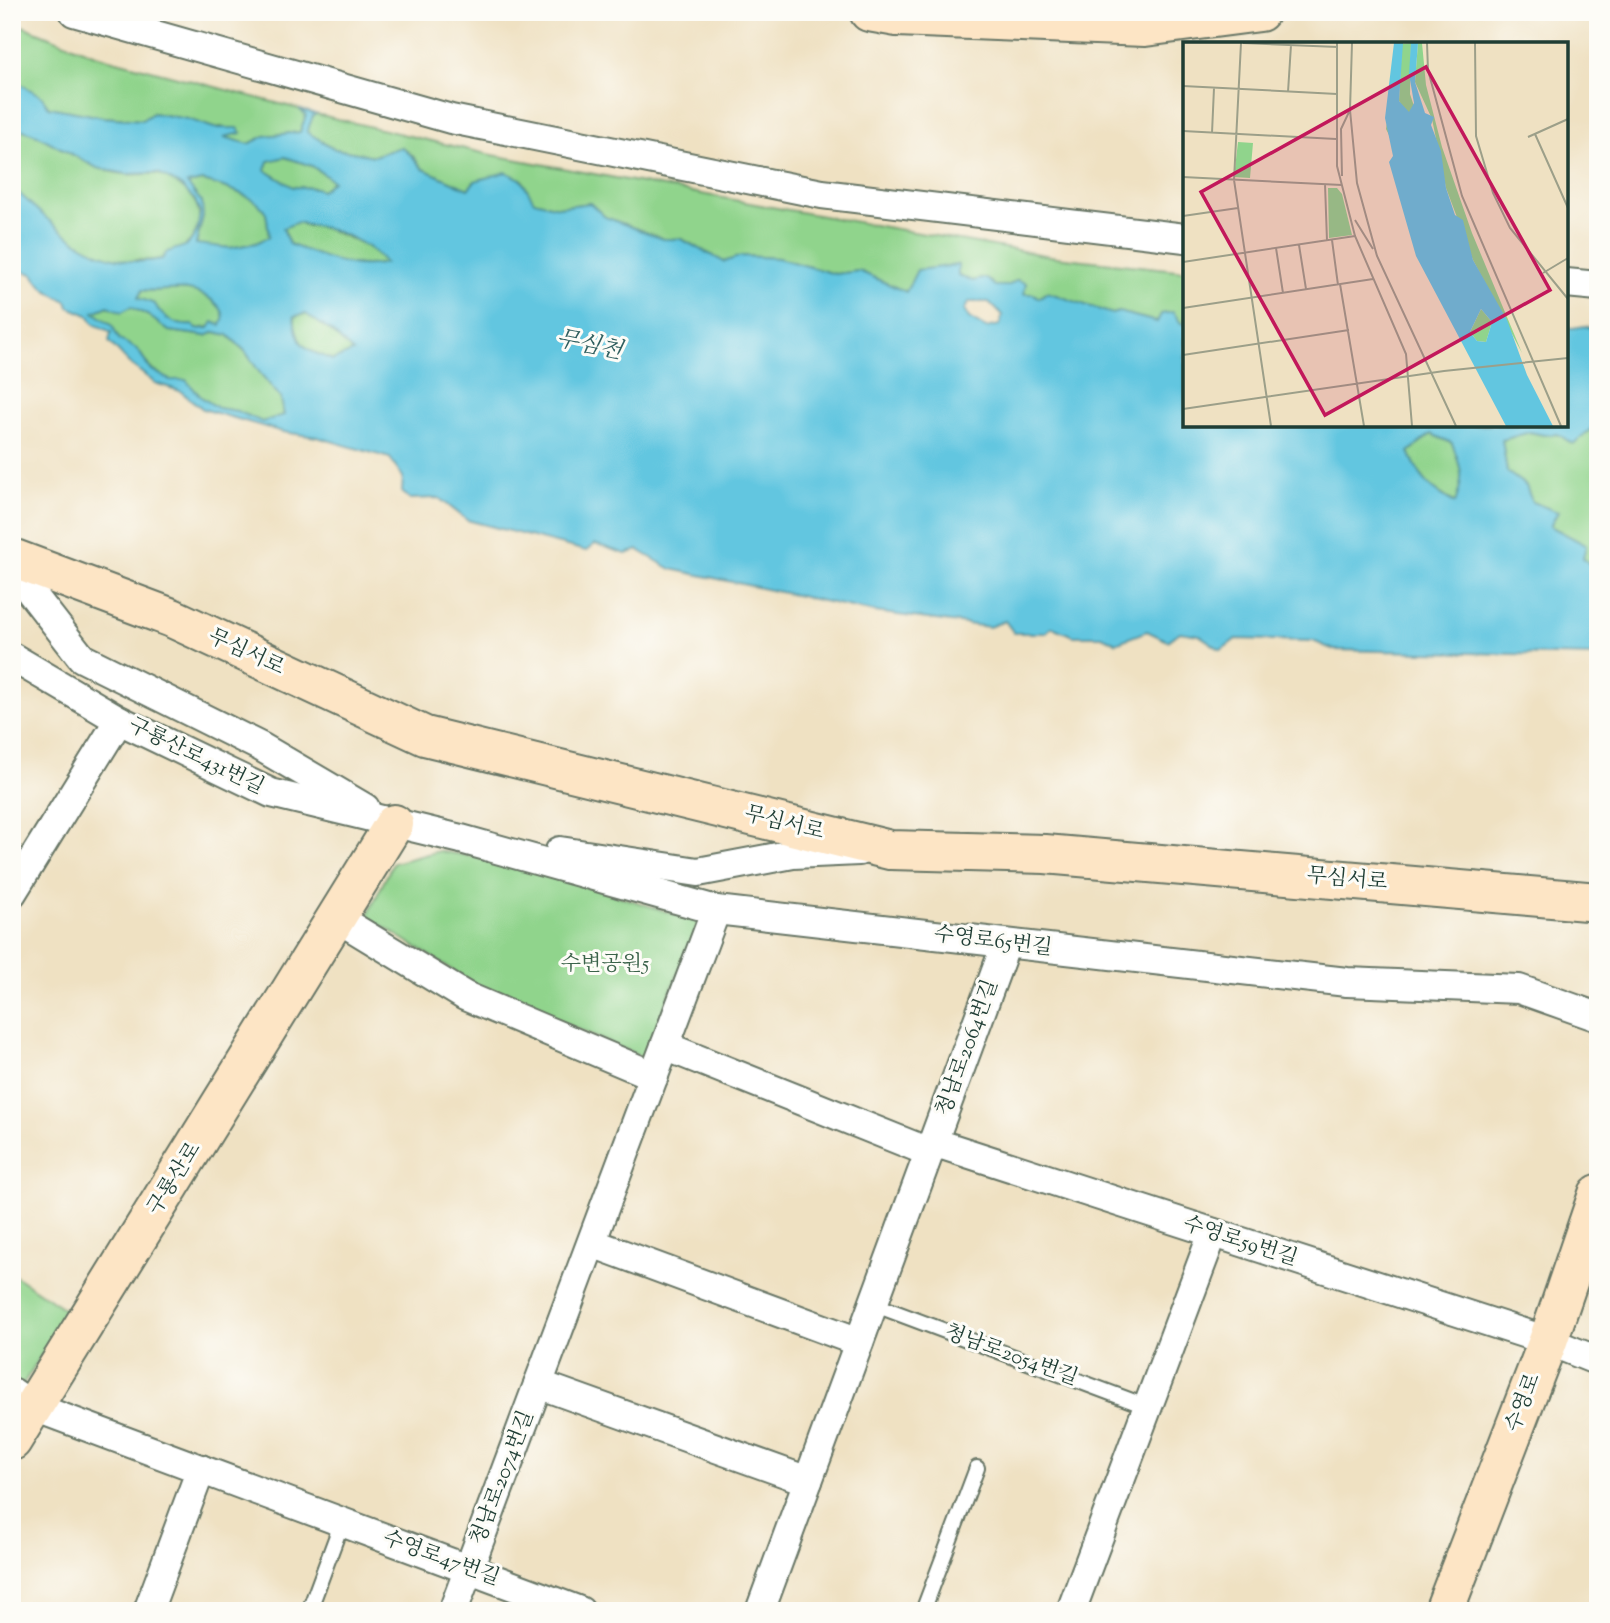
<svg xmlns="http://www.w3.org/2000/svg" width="1610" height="1623" viewBox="0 0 1610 1623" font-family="'Sorts Mill Goudy','Noto Serif KR',serif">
	<rect width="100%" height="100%" fill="#fdfcf7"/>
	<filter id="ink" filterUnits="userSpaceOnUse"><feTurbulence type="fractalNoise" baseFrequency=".0143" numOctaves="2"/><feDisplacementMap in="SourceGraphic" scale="14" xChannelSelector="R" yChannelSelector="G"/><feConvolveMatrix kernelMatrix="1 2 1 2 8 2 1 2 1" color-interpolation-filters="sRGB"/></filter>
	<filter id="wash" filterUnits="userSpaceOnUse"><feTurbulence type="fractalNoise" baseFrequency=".00686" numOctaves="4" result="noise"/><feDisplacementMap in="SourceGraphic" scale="28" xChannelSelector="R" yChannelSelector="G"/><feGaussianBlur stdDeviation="1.57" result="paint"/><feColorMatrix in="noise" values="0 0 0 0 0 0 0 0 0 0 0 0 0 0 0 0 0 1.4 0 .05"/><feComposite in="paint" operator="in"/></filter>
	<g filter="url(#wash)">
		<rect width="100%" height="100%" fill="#efe1c2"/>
		<g fill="#90d48c" stroke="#588860" stroke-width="2">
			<path d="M12,22L98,56L299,109L306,115L300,132L265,136L249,144L222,137V127L214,128L187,119L153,113L142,120L102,117L48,107L41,96L12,79Z"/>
			<path d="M316,114L487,154L766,206L1056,257L1185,271V324L1157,322L1119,312L1112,314L1047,292L1039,298L1023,294L1018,280L1008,286H995L986,278L973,281L958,276L957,265L906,292L859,271L835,274L778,258L742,256L724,262L682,239H664L605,217L590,203L558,207L533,201L522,179L468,189L423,169L412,155L401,147L374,156L335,149L306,132L313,115Z"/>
			<path d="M12,126C21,129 29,131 37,135C67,149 91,171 125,174C152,177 154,166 180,186C192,195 201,206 199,221C194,250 164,263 138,260C133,260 127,262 122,261C82,257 40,214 12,187Z"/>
			<path d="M285,157L312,166L333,181L321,192L315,188L293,187L265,170L268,161Z"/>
			<path d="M203,181C220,186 260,196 266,214C268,221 268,230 269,237L257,243L230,248L196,245L203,216L187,184Z"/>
			<path d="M298,222L307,226H319L371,247L386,263C351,270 321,257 289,244L283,227Z"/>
			<path d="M142,290C157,292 173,288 188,290C203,292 232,307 222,325L196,329L193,325C176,327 162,318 154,304L138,298Z"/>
			<path d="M108,306L122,311L131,307L149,316L169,331L206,336L215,332L228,335L245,351L260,373L281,398L284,415L262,422L237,411L218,408L201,397L186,381L170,380L150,368L138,350L119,339L112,325L93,312Z"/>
			<path d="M307,314L332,332L354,352L333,360C305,349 297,348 294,316Z"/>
			<path d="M1598,423V568L1595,569L1583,558L1585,545L1550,526L1557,512L1532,502L1526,486L1507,472L1502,440L1529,432L1544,435L1558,434L1573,444Z"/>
			<path d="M1431,434L1452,443C1462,471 1465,474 1456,503C1430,489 1420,479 1409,452Z"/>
			<path d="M439,851L520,864L699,922L644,1058L479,987L367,916L393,863Z"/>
			<path d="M12,1274L69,1312L16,1395L12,1392Z"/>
		</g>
		<path fill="#62c6e0" stroke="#40828a" stroke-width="2" fill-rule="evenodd" d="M12,79L41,96L49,107L102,117L142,120L153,113L187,119L214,128H238L241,133L224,137L249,144L265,136L300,132L306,115L299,109L316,114L313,116L307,132L335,149L374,156L401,147L411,155L423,169L468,189L475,181L506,172L521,179L534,201L558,207L590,203L605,217L663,239H681L724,262L741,256L778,258L835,274L859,271L906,292L917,270L958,265V276L973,281L986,278L995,286H1008L1017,280L1026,283L1024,294H1034L1039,298L1047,292L1112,314L1119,312L1157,322L1161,314L1173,312L1181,323L1185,324V425H1566V329L1585,326L1598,330V423L1573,444L1558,434L1544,435L1530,432L1502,440L1507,472L1526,486L1532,502L1558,512L1550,526L1586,545L1583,558L1595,569L1598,568V656L1334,650L1313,641L1236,639L1221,650L1199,635L1180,632L1168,641L1147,631L1116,643L1102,636H1073L1052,627L1045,633H1014L1005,621L989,627L875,612L671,569L638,550L626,554L595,544L586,551L467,520L439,498L410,499L402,492L403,477L390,458L317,437L283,432L203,409L180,391L155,383L129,363L109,342L111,332L94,324L88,315L69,307L67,301C52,295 41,288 33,274L19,270L17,260L12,256V187C56,226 97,273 162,259L167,252L188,245L197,231L200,213L195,200L181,186L158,173L126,174L97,168L37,135L12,126ZM285,157L312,166L333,181L321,191L316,188L293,187L265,170L268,161ZM203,181C220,186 260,196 266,214C268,221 268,230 269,237L256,243L230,248L196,244L203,216L202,202L187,184ZM298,222C306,226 312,225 320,227C343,232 371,245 385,263C352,271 320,256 289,244L283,228ZM142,290C157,292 173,288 188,290C203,292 232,308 221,325L213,322L209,328L196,329L193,325C176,327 162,318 155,304L138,298ZM969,302H989L1002,315L1000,325L986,328L969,318L964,310ZM108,306L122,312L131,307L149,316L169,331L206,336L215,332L228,335L245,351L260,373L281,398L284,415L262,422L237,411L218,408L201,397L186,380H170L150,369L138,350L119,339L112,325L94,312ZM306,314L332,332L353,352L333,360C305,349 297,348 294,316ZM1431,434L1452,443C1462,471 1465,475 1455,503C1430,490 1420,478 1409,452Z"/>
	</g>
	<g filter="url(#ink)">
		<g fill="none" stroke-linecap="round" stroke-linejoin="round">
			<g stroke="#687666" stroke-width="18">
				<g id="lane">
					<path d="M873,1304L1148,1407"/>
					<path d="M309,1611L342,1522"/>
					<path d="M923,1611L977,1468"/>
				</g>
			</g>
			<g stroke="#687666" stroke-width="32">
				<g id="street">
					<path d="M74,12L451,119L822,194L1185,238"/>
					<path d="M1566,283L1598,286"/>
					<path d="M12,568L82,658L261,747L365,808"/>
					<path d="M12,657L119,720L271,793L461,839L716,910L1347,982L1519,989L1598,1017"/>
					<path d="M560,851L698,872L793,854L859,851"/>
					<path d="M12,893L119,720"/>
					<path d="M337,918L465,996L654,1076"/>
					<path d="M665,1046L929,1152"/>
					<path d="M933,1142L1548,1341L1598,1361"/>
					<path d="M592,1243L859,1342"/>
					<path d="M538,1384L808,1481"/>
					<path d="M12,1392L34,1407L580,1611"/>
					<path d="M148,1611L201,1469"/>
					<path d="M453,1611L716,910"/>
					<path d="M760,1611L1006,944"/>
					<path d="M1071,1611L1213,1233"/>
				</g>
			</g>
			<g stroke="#687666" stroke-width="42">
				<g id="secondary">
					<path d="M869,12L897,17L1145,27L1260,12"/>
					<path d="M12,558L172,618L425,736L890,850L1045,854L1598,902"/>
					<path d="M12,1441L394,824"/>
					<path d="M1444,1611L1548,1341L1598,1194"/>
				</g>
			</g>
			<use href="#lane" stroke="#fff" stroke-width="14"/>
			<use href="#street" stroke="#fff" stroke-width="28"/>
			<use href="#secondary" stroke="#fde5c5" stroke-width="38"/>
		</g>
	</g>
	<g text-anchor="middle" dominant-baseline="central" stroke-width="6" stroke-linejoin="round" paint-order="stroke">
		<g font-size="21" fill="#1f3d34" stroke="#fdfcf7">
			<text transform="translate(246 653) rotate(25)">무심서로</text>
			<text transform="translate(196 757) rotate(26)">구룡산로431번길</text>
			<text transform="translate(784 824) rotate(14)">무심서로</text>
			<text transform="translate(1347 880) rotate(5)">무심서로</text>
			<text transform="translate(993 942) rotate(7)">수영로65번길</text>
			<text transform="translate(968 1048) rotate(-70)">청남로2064번길</text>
			<text transform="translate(175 1179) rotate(-58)">구룡산로</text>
			<text transform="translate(1240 1242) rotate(18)">수영로59번길</text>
			<text transform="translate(1011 1356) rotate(20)">청남로2054번길</text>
			<text transform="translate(1524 1403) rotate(-69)">수영로</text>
			<text transform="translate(503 1478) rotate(-69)">청남로2074번길</text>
			<text transform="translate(441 1559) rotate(20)">수영로47번길</text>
		</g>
		<g font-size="21" fill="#3b634a" stroke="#fdfcf7">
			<text x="605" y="965">수변공원5</text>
		</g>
		<g font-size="23" font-style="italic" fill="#305f5f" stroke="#fdfcf7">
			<text transform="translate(589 346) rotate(12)">무심천</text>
		</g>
	</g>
	<g transform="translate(1183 42)">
		<rect width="385" height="385" fill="#efe1c2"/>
		<path d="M228,1L227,52L235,76L231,81L216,59L219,2ZM235,1H239L243,43L259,105L289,191L339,311L290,218L263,146L249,77L232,40ZM207,62L210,74L214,67L218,79L212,78L208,97L203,87ZM55,100L70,101L67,136L51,135ZM145,146H154L159,152L169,193L146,196ZM298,267L309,280L303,300L294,299L287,290Z" fill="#90d48c"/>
		<path d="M211,1H220L216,59L226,70L231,61L226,32L228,1H235L232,40L242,71L251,75L248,83L258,109L263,146L272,173L280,178L290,218L324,278L344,333L370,384H323L233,214L206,120L210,114L202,76ZM298,267L309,280L303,300L294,299L287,290Z" fill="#62c6e0" fill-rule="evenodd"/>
		<path fill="none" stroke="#9c9f89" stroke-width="2" d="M58,1L51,138L88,384M60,1L155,5M154,1V124L172,194L223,312L229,384M169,1L167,68L174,141L194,214L273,384M244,1L245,28L279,154L378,384M292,1L293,94L310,151L327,186L385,257M0,44L154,52M105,50L108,3M0,89L153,97M29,91L31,46M352,92L385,166M345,95L385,77M159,134L158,87L166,70M0,135L159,143M142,142L144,199M0,174L55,166M172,178L190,207M149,198L155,243M116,203L123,247M93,206L100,251M0,220L172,194M360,231L385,216M157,242L181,384M0,266L190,237M0,313L166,288M0,367L261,329L385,316"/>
		<path fill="#c2185b" fill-opacity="0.15" stroke="#c2185b" stroke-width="3.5" d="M243,25L367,248L142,373L18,150Z"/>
		<rect width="385" height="385" fill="none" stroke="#1f3d34" stroke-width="3.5"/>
	</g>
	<rect width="1610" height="1623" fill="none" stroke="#fdfcf7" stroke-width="42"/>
</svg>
